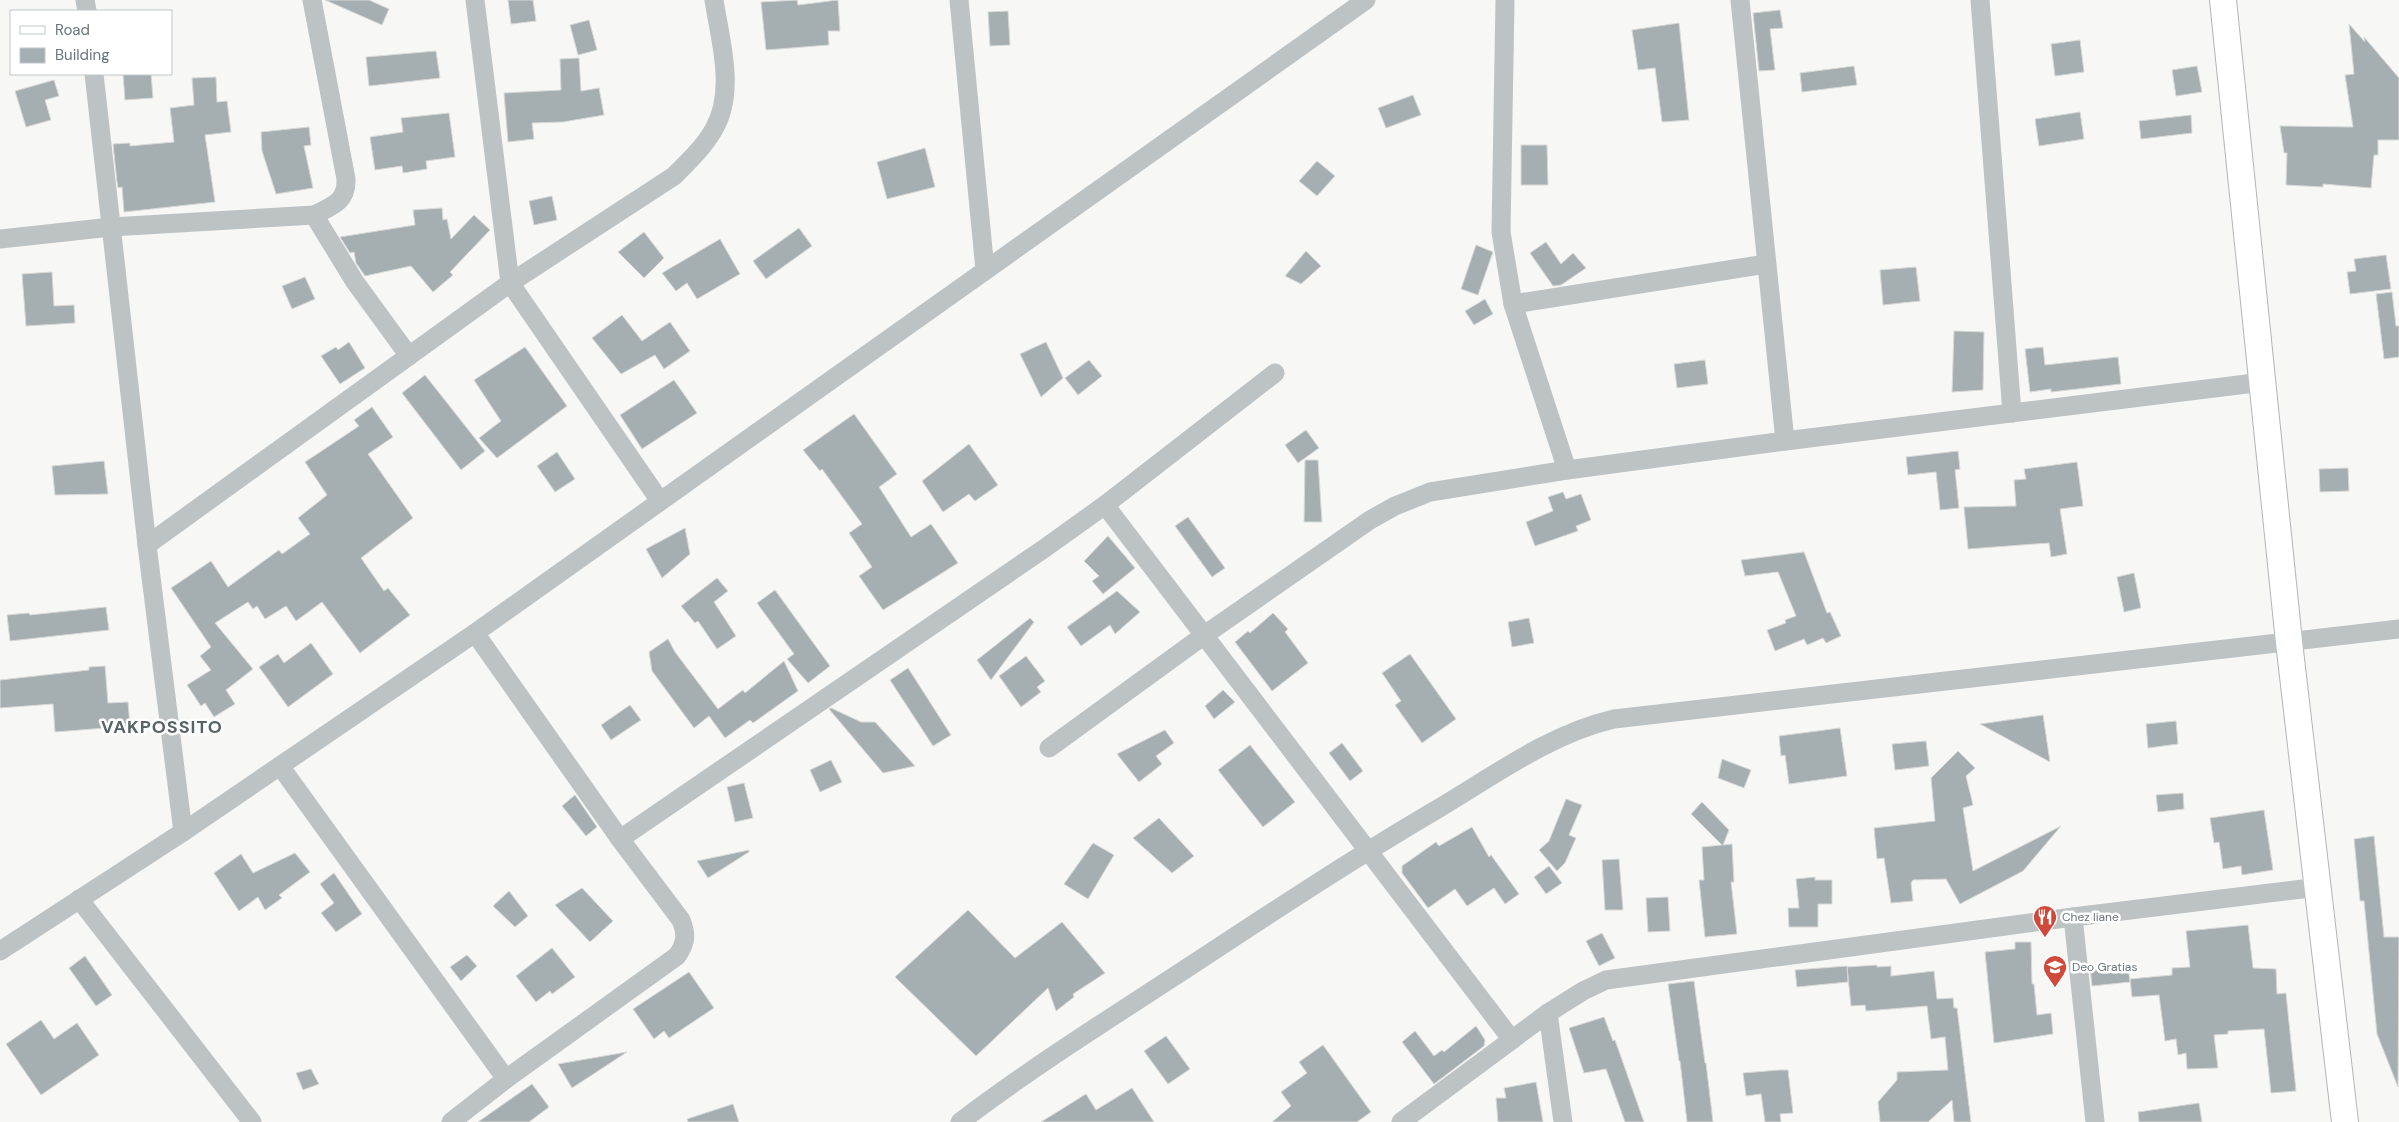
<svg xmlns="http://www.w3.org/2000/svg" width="2399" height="1122" viewBox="0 0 2399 1122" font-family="'DM Sans',sans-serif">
	<rect width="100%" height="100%" fill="#f7f7f5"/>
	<g fill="#a5aeb1" stroke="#d9d9d7">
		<path d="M325,0H369L389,9L382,25Z"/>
		<path d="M508,0H533L536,21L511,24Z"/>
		<path d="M797,0L798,5L838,0L840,31H828L829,45L766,50L761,2Z"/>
		<path d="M1780,10L1783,28L1770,29L1775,70L1759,71L1753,13Z"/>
		<path d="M1008,11L1010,45L990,46L988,12Z"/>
		<path d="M589,20L597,50L578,55L570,25Z"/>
		<path d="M1679,23L1689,120L1662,122L1655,68L1638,70L1632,30Z"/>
		<path d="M2349,24L2365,42L2364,37L2399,78V140H2378V155H2374L2371,188L2323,184V187L2286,185L2287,153H2284L2280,126L2353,127L2345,75L2354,74Z"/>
		<path d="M2080,40L2084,72L2055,76L2051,44Z"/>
		<path d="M436,51L440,78L369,86L366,57Z"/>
		<path d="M579,58L581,91L599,88L604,115L563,122L532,123L534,139L508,142L504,93L561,90L560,59Z"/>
		<path d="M1854,66L1857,85L1802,92L1800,73Z"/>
		<path d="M2197,66L2202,92L2176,96L2172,70Z"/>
		<path d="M123,74H151L153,98L125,100Z"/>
		<path d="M216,77L217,102L227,101L231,132L205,135L215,202L124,212L122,187L118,188L117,182L113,144L130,143V146L174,142L170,108L194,105L192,78Z"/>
		<path d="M54,80L59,96L45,100L51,120L26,127L15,91Z"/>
		<path d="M1413,95L1421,115L1386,128L1378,108Z"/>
		<path d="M2080,112L2084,139L2039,146L2035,119Z"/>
		<path d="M449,113L455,157L426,161L427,169L403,173L402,166L375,170L370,137L403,132L401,118Z"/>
		<path d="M2191,115L2192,133L2141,139L2139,121Z"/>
		<path d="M309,127L311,145L304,146L313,188L276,194L262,151L261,132Z"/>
		<path d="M1521,145H1547L1548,185H1521Z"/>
		<path d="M925,148L935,187L887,199L877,162Z"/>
		<path d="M1317,161L1335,176L1317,196L1299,181Z"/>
		<path d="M552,196L557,220L534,225L529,201Z"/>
		<path d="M442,208L443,220L447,219L451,239L474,215L490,230L450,272L453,275L433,292L411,266L365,276L356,263L354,252L350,253L340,237L415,225L413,210Z"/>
		<path d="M799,228L812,246L766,279L753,261Z"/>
		<path d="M644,232L664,258L644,278L618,252Z"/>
		<path d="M720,239L740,274L697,299L687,283L676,291L662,273Z"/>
		<path d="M1546,242L1561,264L1573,253L1586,268L1561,285L1553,286L1530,253Z"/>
		<path d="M1476,245L1493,252L1478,295L1461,289Z"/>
		<path d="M1306,251L1321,266L1301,284L1285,276Z"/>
		<path d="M2386,255L2391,289L2350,294L2347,272L2356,271L2354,259Z"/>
		<path d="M1916,267L1920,301L1883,305L1880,270Z"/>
		<path d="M52,272L54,306L74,305L75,323L26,326L22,274Z"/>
		<path d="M305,277L315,299L292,309L282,286Z"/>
		<path d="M2392,292L2396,326H2399V357L2384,359L2376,294Z"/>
		<path d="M1485,299L1493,314L1474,325L1465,311Z"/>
		<path d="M622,315L642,341L670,322L690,351L664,369L655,355L621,374L592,338Z"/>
		<path d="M1954,331L1984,332L1983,390L1952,392Z"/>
		<path d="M349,342L365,368L340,384L321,356L336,347L338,350Z"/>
		<path d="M1046,342L1063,378L1041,397L1020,354Z"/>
		<path d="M525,347L567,406L497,458L479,438L501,421L474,380Z"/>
		<path d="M2043,347L2045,365L2118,357L2121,384L2051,392V389L2030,392L2025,349Z"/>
		<path d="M1089,360L1102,376L1078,395L1065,378Z"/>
		<path d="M1705,360L1708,384L1677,388L1674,364Z"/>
		<path d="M425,375L485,451L461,470L402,393Z"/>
		<path d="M674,380L697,413L642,449L620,415Z"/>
		<path d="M372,407L393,437L368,454L413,518L361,558L384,591L388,588L410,615L360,653L322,602L296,621L286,606L265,619L257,606L253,609L248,602L215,623L253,669L226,690L235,704L214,717L205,703L201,706L187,685L211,670L200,656L211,647L171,588L211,561L228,587L279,550L282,554L310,534L298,518L327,495L305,462L359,426L354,420Z"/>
		<path d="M854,414L897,474L879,487L911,537L931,524L958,563L883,610L859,576L872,567L849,533L862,524L822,469L820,471L803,450Z"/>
		<path d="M1306,430L1319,448L1298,463L1285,445Z"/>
		<path d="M969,444L998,485L975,501L969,494L943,512L922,481Z"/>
		<path d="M1958,451L1960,469L1955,470L1959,508L1940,510L1936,472L1908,475L1906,457Z"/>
		<path d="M557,452L575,479L555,492L537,466Z"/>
		<path d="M1305,460H1318L1322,522H1304Z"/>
		<path d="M104,461L108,494L55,495L52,466Z"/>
		<path d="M2077,462L2083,506L2060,509L2067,554L2051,557L2049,543L1968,549L1964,507L2016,506L2014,480L2026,479L2024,469Z"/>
		<path d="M2348,468L2349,491L2320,492L2319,469Z"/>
		<path d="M1563,492L1566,499L1581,494L1591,520L1576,526L1578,531L1535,546L1526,522L1553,511L1548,497Z"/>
		<path d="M1188,517L1225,568L1212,577L1175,526Z"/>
		<path d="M685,528L690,554L662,578L646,549Z"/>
		<path d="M1108,536L1135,568L1103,594L1092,581L1099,576L1084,561Z"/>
		<path d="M1804,552L1827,613L1830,612L1841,636L1826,643L1823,638L1807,645L1804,639L1775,651L1767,630L1786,623L1785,620L1796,616L1778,572L1745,576L1741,560Z"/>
		<path d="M2134,573L2141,608L2124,612L2117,577Z"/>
		<path d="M717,578L728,591L714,602L736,636L717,649L698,621L695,623L681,606Z"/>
		<path d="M775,590L830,666L808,683L787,659L794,654L757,603Z"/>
		<path d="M1117,591L1140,612L1115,634L1110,625L1081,646L1067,627Z"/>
		<path d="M106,607L109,630L10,641L7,615L29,613L30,615Z"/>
		<path d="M1273,613L1288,629L1285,632L1308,663L1272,691L1235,642L1248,631L1250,633Z"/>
		<path d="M1030,618L1034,622L991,680L977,660Z"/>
		<path d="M1529,618L1534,643L1512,647L1508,622Z"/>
		<path d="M668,639L675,652L718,709L743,690L745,693L784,661L798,691L753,723L750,720L725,738L709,716L694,728L652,671L649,652Z"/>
		<path d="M311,643L333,674L288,707L259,667L278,654L284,663Z"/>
		<path d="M1410,654L1456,719L1422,743L1395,705L1401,701L1382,673Z"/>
		<path d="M1026,656L1045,681L1037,687L1041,692L1021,707L999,676Z"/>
		<path d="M105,666L108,703L128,702L130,726L55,732L53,704L0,708V680L89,670V667Z"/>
		<path d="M908,668L951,735L933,746L890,680Z"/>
		<path d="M1223,690L1235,702L1214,719L1205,706Z"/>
		<path d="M630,705L641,720L611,740L601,725Z"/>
		<path d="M831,708L861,722H875L915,766L883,773L829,709Z"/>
		<path d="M2043,715L2050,762L1980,724Z"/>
		<path d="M2176,721L2178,744L2148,748L2146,724Z"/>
		<path d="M1840,728L1847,776L1789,784L1785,755L1781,756L1779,736Z"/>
		<path d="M1165,730L1174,743L1156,756L1162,764L1139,782L1117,754Z"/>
		<path d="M1926,741L1929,766L1895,770L1892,744Z"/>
		<path d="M1342,743L1363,771L1350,781L1329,753Z"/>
		<path d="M1250,745L1295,802L1263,827L1218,770Z"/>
		<path d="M1958,751L1975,768L1966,776L1973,805L1963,808L1973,871L2061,826L2023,871L1960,904L1946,879L1913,880L1911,883L1913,901L1891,903L1884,858L1877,859L1874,828L1935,821L1931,778Z"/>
		<path d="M1722,759L1751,770L1744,788L1718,778Z"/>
		<path d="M831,760L842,782L820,792L810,770Z"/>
		<path d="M744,783L753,818L735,822L727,787Z"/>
		<path d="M2183,793L2184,809L2158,812L2156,795Z"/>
		<path d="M575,795L597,827L586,836L562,806Z"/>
		<path d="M1566,799L1582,805L1569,835L1576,838L1565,863L1557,871L1539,850L1549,841Z"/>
		<path d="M1702,802L1729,830L1723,845L1732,844L1734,882H1731L1737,934L1705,937L1699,880H1704L1702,847L1722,845L1691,814Z"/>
		<path d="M2264,810L2273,870L2242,875L2241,866L2223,869L2219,842L2214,843L2210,818Z"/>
		<path d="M1159,818L1194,856L1172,873L1133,838Z"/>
		<path d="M1472,827L1489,857L1491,855L1519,894L1505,904L1494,888L1467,906L1455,889L1428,908L1402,873V866L1436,842L1439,846Z"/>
		<path d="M2374,836L2384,937H2399L2398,1087L2377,1034L2364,901H2360L2354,839Z"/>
		<path d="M1093,843L1114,855L1088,899L1064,884Z"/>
		<path d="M749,850V852L708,878L697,861Z"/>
		<path d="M295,853L310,872L279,895L282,898L265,910L258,897L239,911L214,873L241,854L253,873Z"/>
		<path d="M1619,859L1623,910H1605L1602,860Z"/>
		<path d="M1549,866L1562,883L1546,894L1534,877Z"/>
		<path d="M334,873L362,914L336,932L321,913L334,903L320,884Z"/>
		<path d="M1815,877V880H1832V904H1818V927H1789L1788,908H1799L1796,879Z"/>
		<path d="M582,888L613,921L590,942L555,905Z"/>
		<path d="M509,891L528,916L515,927L493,906Z"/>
		<path d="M1668,897L1670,931L1648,932L1646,898Z"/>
		<path d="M968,910L1015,958L1062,922L1105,973L1073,994L1074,997L1056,1011L1048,988L976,1056L895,977Z"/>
		<path d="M2248,925L2253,968L2276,969L2277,994L2286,993L2296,1091L2271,1093L2264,1029L2228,1031V1034L2214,1035L2218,1068L2187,1069L2186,1053L2178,1055L2176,1039L2165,1041L2159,995L2132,997L2130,979L2172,975V968L2190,967L2186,931Z"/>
		<path d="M1602,933L1615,958L1599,966L1586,941Z"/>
		<path d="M2015,942H2031L2032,984H2034L2037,1015L2051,1013L2053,1034L1994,1043L1985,952L2015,949Z"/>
		<path d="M552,948L575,977L552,994L550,991L536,1002L516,976Z"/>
		<path d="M467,955L477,966L461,981L450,967Z"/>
		<path d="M85,956L112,995L96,1006L69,968Z"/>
		<path d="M1877,965V967L1891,966V976L1934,971L1937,999L1953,998L1954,1008H1957L1971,1122H1954L1952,1100L1928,1122H1880L1878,1102L1897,1080V1072L1948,1070L1945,1037L1931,1039L1927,1006L1866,1011L1865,1005L1851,1006L1847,967Z"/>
		<path d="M1847,966L1848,982L1797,987L1795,970Z"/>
		<path d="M2128,966L2130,982L2092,986L2090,967Z"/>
		<path d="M689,972L714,1008L669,1038L664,1031L654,1039L633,1009Z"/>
		<path d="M1694,981L1705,1063H1706L1713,1122H1687L1680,1061H1679L1668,984Z"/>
		<path d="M1604,1017L1613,1041L1615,1040L1644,1122H1625L1606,1069L1584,1073L1569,1028Z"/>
		<path d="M41,1020L54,1039L77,1023L99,1055L41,1095L6,1044Z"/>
		<path d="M1476,1026L1485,1040L1484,1046L1434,1084L1402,1042L1415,1031L1434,1056L1442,1050L1444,1052Z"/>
		<path d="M1166,1036L1190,1069L1168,1084L1144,1051Z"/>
		<path d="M1323,1045L1371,1112L1357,1122H1272L1291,1106L1281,1092L1307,1073L1299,1062Z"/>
		<path d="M627,1052L572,1088L558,1064Z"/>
		<path d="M311,1069L319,1084L303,1090L296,1073Z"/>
		<path d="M1779,1070H1788L1793,1113L1780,1114L1781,1122H1765L1761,1094L1746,1096L1743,1073Z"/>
		<path d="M1536,1082L1543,1122H1498L1496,1098H1506L1504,1088Z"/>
		<path d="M532,1084L549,1107L529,1122H478Z"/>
		<path d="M1132,1088L1154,1122H1041L1086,1094L1096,1110Z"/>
		<path d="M2199,1103L2202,1122H2139L2138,1112Z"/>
		<path d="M733,1104L739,1122H688L687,1119Z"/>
	</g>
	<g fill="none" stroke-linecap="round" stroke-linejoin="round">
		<g stroke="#afb6b9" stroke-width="28">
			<path id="secondary" d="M2223,0L2289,642L2345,1122"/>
		</g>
		<g stroke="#bdc2c4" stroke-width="19">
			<path d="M85,0L87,11"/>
			<path d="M475,0L510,283L660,501"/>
			<path d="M959,0L985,270"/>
			<path d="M1505,0L1501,232L1513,304L1567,470"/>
			<path d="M1740,0L1785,441"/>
			<path d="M1980,0L2012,413"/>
			<path d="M94,74L147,545L183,832"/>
			<path d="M314,215L355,282L409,356"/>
			<path d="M0,239L111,227L314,215C332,206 347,202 346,179L312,0"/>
			<path d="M1513,304L1766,264"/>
			<path d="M1105,505L1512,1040"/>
			<path d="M147,545L510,283L674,176C689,161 704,147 714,129C736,91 720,40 714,0"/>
			<path d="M1049,748L1203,636L1370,520L1395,506L1430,492L1567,470L1785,441L2263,382"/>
			<path d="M280,766L506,1079"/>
			<path d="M620,839L1045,548L1105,505L1275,373"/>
			<path d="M79,899L252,1122"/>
			<path d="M2073,917L2095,1122"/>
			<path d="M0,951L183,832L475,633L1366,0"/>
			<path d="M1548,1013L1563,1122"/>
			<path d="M451,1122L506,1079L677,956C686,943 687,935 681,920L620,839L475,633"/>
			<path d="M960,1122C1031,1068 1106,1021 1181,972C1265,917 1349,861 1436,810C1492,777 1549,734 1614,719L2399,629"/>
			<path d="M1401,1122L1548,1013L1583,991L1606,980L2073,917L2319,887"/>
		</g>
		<use href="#secondary" stroke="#fff" stroke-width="26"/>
	</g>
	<defs>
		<g id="restaurant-pin" transform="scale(1.25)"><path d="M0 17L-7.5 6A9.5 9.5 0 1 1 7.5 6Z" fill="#d04a3c" stroke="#fff"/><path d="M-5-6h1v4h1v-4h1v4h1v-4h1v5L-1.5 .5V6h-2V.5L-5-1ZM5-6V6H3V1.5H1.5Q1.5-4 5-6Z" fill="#fff"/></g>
		<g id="school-pin" transform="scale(1.25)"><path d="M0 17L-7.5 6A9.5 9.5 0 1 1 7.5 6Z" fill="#d04a3c" stroke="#fff"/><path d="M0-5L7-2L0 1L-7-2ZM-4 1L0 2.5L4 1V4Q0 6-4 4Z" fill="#fff"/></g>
	</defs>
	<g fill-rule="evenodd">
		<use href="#restaurant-pin" x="2045" y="917"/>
		<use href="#school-pin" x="2055" y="967"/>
	</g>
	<g text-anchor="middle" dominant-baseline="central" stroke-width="5" stroke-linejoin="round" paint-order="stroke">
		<g font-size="12" fill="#66767c" stroke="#fff" text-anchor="start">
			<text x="2062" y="917">Chez liane</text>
			<text x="2072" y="967">Deo Gratias</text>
		</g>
		<g font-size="18" font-weight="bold" letter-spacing="1" fill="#576368" stroke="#fff">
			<text x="162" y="727">VAKPOSSITO</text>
		</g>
	</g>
	<rect x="10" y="10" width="162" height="65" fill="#ffffff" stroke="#c2c8cb"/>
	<rect x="20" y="26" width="25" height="8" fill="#ffffff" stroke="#c2c8cb"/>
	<text x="55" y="35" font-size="15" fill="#66767c">Road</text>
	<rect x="20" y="48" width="25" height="15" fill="#a5aeb1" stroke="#c2c8cb"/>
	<text x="55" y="60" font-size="15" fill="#66767c">Building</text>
</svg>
